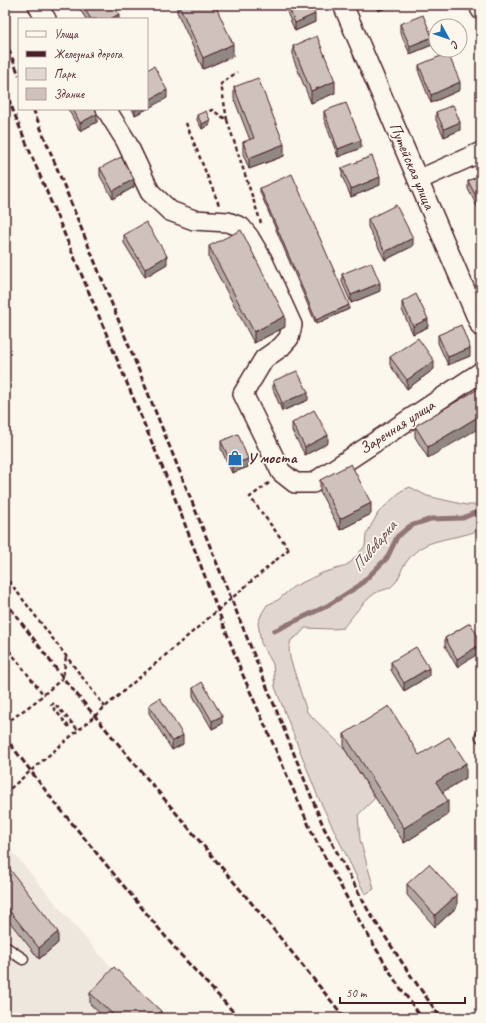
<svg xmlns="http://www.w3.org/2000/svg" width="486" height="1023" viewBox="0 0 486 1023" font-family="Caveat,sans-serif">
	<rect width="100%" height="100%" fill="#fbf7ec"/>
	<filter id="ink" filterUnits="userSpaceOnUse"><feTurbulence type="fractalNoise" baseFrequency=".025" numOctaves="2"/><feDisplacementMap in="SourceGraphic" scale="8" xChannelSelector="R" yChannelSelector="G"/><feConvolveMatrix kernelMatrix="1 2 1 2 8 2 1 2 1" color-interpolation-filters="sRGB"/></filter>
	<g filter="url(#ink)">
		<path fill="#eee7de" d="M5,843L67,917L111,967L159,1018H5Z"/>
		<path fill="#e2d7d0" stroke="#967b7e" d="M410,487L427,496L466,505H476L481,503V529C463,538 440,537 422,547C415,551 408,559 403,567C400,573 399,580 393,585C389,590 379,590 374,594C362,603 353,616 343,628L333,629L305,628L299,635L291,640L289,649L290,658L307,712L344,748L375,798L358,815L360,840L374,889L365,894L318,797L275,687L273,664L261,643L258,623L262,613L267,605L278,600L293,587L322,573L343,567L351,562L365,546L366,535L378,513L401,491Z"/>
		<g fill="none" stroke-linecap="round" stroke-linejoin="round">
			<path stroke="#907477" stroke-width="5" d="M274,631L327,606L360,585L387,558L397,537L410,526L431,519L463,518L481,510"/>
			<g stroke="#4a1f2b" stroke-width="13">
				<g id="lane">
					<path d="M481,736V737"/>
					<path d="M5,947L23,959"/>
				</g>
			</g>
			<g stroke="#4a1f2b" stroke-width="22">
				<g id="street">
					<path d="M38,5L43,15L46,19"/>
					<path d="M343,5L481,327"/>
					<path d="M479,5L481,10"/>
					<path d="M106,109L126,141L150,192L170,211L194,220L228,222L241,227L249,237L262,259L292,325L289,338L281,347L264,359L243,394L281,472L295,483H313L481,372"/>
					<path d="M418,180L481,152"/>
				</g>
			</g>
			<g stroke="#4a1f2b" stroke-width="2.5" stroke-dasharray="4 3" stroke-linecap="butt">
				<path d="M203,114L212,110L227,120L261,223"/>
				<path d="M227,120L221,84L237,72"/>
				<path d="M186,123L219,205"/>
				<path d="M269,483L250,497L289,549"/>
				<path d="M5,576L105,707"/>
				<path d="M5,645L39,689L44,695"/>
				<path d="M5,724L35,702L63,678L66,657"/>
				<path d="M69,727L51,705L54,703L78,730"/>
			</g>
			<use href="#lane" stroke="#fbf7ec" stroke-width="10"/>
			<use href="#street" stroke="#fbf7ec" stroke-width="19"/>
			<g stroke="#4a1f2b" stroke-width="3" stroke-dasharray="6 3" stroke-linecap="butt">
				<path d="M5,41L19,75"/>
				<path d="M5,90L20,128L171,488L242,673L314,837L359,920L396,982L422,1018"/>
				<path d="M33,109L324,828L369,912L409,973L441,1018"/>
				<path d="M5,601L63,678L269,924L345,1018"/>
				<path d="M5,737L52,799L179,953L239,1018"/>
			</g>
			<path stroke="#4a1f2b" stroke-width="2.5" stroke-dasharray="4 3" stroke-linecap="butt" d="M5,793L289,549"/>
		</g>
		<g fill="#b2a7a2" stroke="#4a1f2b">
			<path d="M79,5H113L119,19H86L79,8Z"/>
			<path d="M177,5H215L233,56L203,69L177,12Z"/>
			<path d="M284,5H310L315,22L295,31Z"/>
			<path d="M375,5H393L378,11Z"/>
			<path d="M400,24L432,45L410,54L400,32Z"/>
			<path d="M293,46L335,93L311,103L293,58Z"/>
			<path d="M419,65L460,90L431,103L419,73Z"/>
			<path d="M234,87L284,156L249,169L243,154V142L250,140L234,99Z"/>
			<path d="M68,109H95L97,122L80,131Z"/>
			<path d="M132,109H147L135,115Z"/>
			<path d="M324,111L361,148L338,157L324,119Z"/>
			<path d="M436,112L460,130L444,137L436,120Z"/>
			<path d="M197,115L210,124L202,129L197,120Z"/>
			<path d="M100,168L134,187L113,199L100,176Z"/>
			<path d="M342,168L380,185L351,197L342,176Z"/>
			<path d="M481,175V211L480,212L468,189V181Z"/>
			<path d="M260,188L349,309L316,324L260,192Z"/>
			<path d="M368,219L413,246L385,260L368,227Z"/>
			<path d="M124,235L167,264L145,277L124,243Z"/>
			<path d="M209,246L285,327L254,343L209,258Z"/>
			<path d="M342,274L380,291L351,303L342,282Z"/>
			<path d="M402,302L428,327L413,334L402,310Z"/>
			<path d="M438,335L470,356L448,365L438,343Z"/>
			<path d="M390,357L434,369L407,389L390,365Z"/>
			<path d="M273,381L308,400L282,411L273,389Z"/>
			<path d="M478,389L428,458L415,437V426Z"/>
			<path d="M292,423L328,443L305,455L292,431Z"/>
			<path d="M221,441L248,467L232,473L221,449Z"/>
			<path d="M320,480L371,514L340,530L320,492Z"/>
			<path d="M470,623L457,667L445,646V638Z"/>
			<path d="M391,662L429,676L404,691L391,670Z"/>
			<path d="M193,688L222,724L212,729L193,696Z"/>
			<path d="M149,705L183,744L172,750L149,713Z"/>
			<path d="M344,734L466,778L442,792L448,815L404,843L344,748Z"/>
			<path d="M5,863L58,943L39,959L5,916Z"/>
			<path d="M407,884L457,907L435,927L407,895Z"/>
			<path d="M90,993L161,1018H105L90,1004Z"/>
		</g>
		<g fill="#918884" stroke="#4a1f2b">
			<path d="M378,5H393L378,11Z"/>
			<path d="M119,14V19H110Z"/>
			<path d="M315,14V22L295,31V23Z"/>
			<path d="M432,37V45L410,54V46Z"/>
			<path d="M233,44V56L203,69V58Z"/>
			<path d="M335,81V93L311,103V91Z"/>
			<path d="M460,82V90L431,103V95Z"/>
			<path d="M167,90V98L147,109V101Z"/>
			<path d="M135,109H147L135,115Z"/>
			<path d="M97,114V122L80,131V123Z"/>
			<path d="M210,120V124L202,129V124Z"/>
			<path d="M460,122V130L444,137V129Z"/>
			<path d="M361,140V148L338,157V149Z"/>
			<path d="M284,144V156L249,169V158Z"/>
			<path d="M380,177V185L351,197V189Z"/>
			<path d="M134,179V187L113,199V191Z"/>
			<path d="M481,203V211L480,212V204Z"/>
			<path d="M413,238V246L385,260V252Z"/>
			<path d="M167,256V264L145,277V269Z"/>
			<path d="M380,283V291L351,303V295Z"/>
			<path d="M349,305V309L316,324V320Z"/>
			<path d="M285,316V327L254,343V332Z"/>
			<path d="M428,319V327L413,334V326Z"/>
			<path d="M470,348V356L448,365V357Z"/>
			<path d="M434,361V369L407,389V380Z"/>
			<path d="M308,392V400L282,411V403Z"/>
			<path d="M481,415V427L428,458V447Z"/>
			<path d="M328,435V443L305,455V447Z"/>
			<path d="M248,459V467L232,473V465Z"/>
			<path d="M371,503V514L340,530V519Z"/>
			<path d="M481,644V652L457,667V659Z"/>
			<path d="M429,668V676L404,691V683Z"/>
			<path d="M222,716V724L212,729V721Z"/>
			<path d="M183,735V744L172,750V742Z"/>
			<path d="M466,763V778L436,796V782Z"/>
			<path d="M448,801V815L404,843V828Z"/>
			<path d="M457,895V907L435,927V915Z"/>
			<path d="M58,932V943L39,959V948Z"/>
			<path d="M161,1011V1018H155Z"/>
		</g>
		<g fill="#cfc2bc" stroke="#4a1f2b">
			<path d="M82,5H113L119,14L110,19H91Z"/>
			<path d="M179,5H215L233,44L203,58Z"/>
			<path d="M288,5H310L315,14L295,23Z"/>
			<path d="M423,15L432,37L410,46L400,24Z"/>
			<path d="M317,36L335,81L311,91L293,46Z"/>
			<path d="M448,53L460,82L431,95L419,65Z"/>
			<path d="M154,66L167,90L147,101V70Z"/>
			<path d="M258,78L284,144L249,158L243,142L254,138L234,87Z"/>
			<path d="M346,103L361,140L338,149L324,111Z"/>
			<path d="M453,105L460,122L444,129L436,112Z"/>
			<path d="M73,109H95L97,114L80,123Z"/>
			<path d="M206,111L210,120L202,124L197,115Z"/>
			<path d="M372,156L380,177L351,189L342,168Z"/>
			<path d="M121,157L134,179L113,191L100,168Z"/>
			<path d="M292,174L349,305L316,320L260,188Z"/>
			<path d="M481,175V203L480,204L468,181Z"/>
			<path d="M396,205L413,238L385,252L368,219Z"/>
			<path d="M146,222L167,256L145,269L124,235Z"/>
			<path d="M241,230L285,316L254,332L209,246Z"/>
			<path d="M371,262L380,283L351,295L342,274Z"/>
			<path d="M416,294L428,319L413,326L402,302Z"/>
			<path d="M461,325L470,348L448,357L438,335Z"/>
			<path d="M418,338L434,361L407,380L390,357Z"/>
			<path d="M297,371L308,392L282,403L273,381Z"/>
			<path d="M478,389L481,394V415L428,447L415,426Z"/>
			<path d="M314,410L328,435L305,447L292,423Z"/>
			<path d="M238,434L248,459L232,465L221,441Z"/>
			<path d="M351,464L371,503L340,519L320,480Z"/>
			<path d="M470,623L481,641V644L457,659L445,638Z"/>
			<path d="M416,647L429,668L404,683L391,662Z"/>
			<path d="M202,682L222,716L212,721L193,688Z"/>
			<path d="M160,698L183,735L172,742L149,705Z"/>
			<path d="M389,706L419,755L449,737L466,763L436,782L448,801L404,828L344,734Z"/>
			<path d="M5,863L58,932L39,948L5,905Z"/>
			<path d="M429,864L457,895L435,915L407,884Z"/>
			<path d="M114,967L161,1011L155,1018H117L90,993Z"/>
		</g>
	</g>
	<defs>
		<g id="shop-bare" transform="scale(1.2)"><path d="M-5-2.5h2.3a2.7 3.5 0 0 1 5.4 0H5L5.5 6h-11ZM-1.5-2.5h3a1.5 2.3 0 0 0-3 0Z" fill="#1f6fb2" stroke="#fbf7ec" stroke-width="2.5" paint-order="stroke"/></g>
	</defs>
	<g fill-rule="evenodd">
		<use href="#shop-bare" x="235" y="458"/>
	</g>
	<g text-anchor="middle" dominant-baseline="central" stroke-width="3.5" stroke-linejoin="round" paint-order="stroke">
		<g font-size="16" fill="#4a1f2b" stroke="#fbf7ec">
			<text transform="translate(412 166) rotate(67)">Путейская улица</text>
			<text transform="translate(397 427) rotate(-33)">Заречная улица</text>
		</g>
		<g font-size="16" font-weight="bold" fill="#4a1f2b" stroke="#fbf7ec" text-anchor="start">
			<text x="247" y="458">У моста</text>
		</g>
		<g font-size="17" font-style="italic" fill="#6d4a51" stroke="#fbf7ec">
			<text transform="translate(374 546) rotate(-50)">Пивоварка</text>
		</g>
	</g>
	<rect width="486" height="1023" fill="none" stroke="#fbf7ec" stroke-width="20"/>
	<rect x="10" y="10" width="466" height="1003" fill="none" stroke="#4a1f2b" stroke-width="1.5" filter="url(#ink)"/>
	<rect x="18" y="18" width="130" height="92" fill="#fbf7ec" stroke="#b4a19f"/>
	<rect x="26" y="31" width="20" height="6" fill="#fbf7ec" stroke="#b4a19f"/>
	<text x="54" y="38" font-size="12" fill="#4a1f2b">Улица</text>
	<rect x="26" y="51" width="20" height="6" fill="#4a1f2b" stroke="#b4a19f"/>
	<text x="54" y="58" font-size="12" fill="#4a1f2b">Железная дорога</text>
	<rect x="26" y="68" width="20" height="12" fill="#e2d7d0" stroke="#b4a19f"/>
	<text x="54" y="78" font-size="12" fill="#4a1f2b">Парк</text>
	<rect x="26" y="88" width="20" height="12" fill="#cfc2bc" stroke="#b4a19f"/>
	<text x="54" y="98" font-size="12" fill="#4a1f2b">Здание</text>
	<g transform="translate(448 38) rotate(130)"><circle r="19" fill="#fbf7ec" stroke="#b4a19f"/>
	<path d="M0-3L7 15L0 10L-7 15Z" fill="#1f6fb2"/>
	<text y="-6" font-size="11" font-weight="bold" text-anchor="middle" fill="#4a1f2b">С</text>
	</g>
	<path d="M340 997v6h125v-6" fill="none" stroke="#4a1f2b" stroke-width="2"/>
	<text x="346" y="997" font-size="12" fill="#4a1f2b" stroke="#fbf7ec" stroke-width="3" paint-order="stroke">50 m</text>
</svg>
